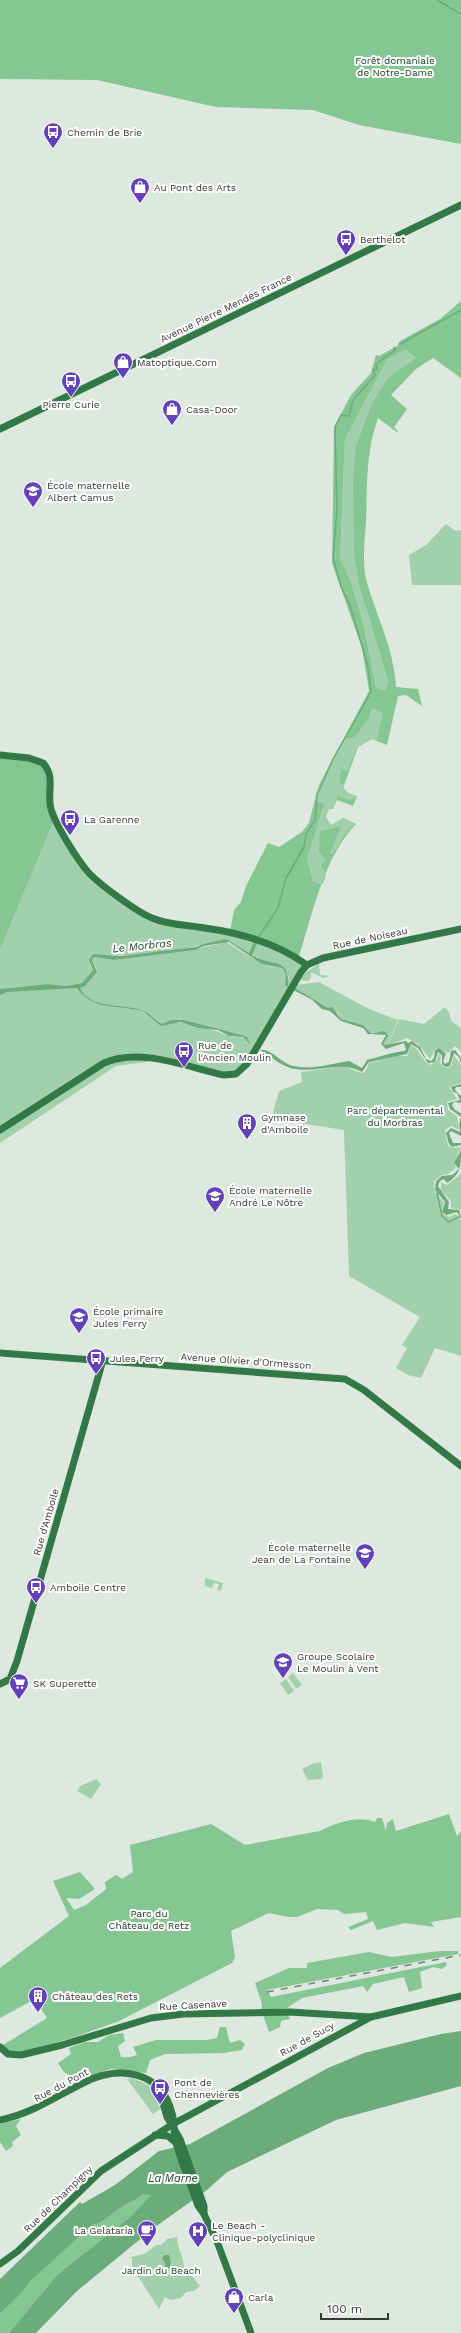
<svg xmlns="http://www.w3.org/2000/svg" width="461" height="2333" viewBox="0 0 461 2333" font-family="'Work Sans',sans-serif">
	<rect width="100%" height="100%" fill="#dde8df"/>
	<g fill="#a3d0ac">
		<path d="M406,349L417,358L388,378L356,446L367,611L388,681L385,691L376,687L364,627L340,559L345,439L387,360Z"/>
		<path d="M446,524L455,531L461,530V585H412L409,555L426,545Z"/>
		<path d="M372,707L384,713L377,740L372,738L357,747L347,771L341,769L339,783L343,785L345,791L357,797L356,799L349,800L338,795L333,808L329,809L326,817L331,825L343,819L356,824L344,835L334,854H329L340,826L320,831C323,849 329,866 323,884L313,881L307,859L323,805L315,801L316,793L344,739Z"/>
		<path d="M55,818L88,872L147,916L242,935L307,965L258,1044L236,1074L149,1058L147,1062L116,1066L0,1143V995L3,992L77,987C95,1013 117,1001 142,1012C150,1015 156,1022 163,1026C183,1017 209,1029 229,1036C238,1039 240,1034 249,1042L242,1035L184,1020H171L162,1024C155,1020 151,1014 144,1011C125,1003 90,1010 80,988L88,983L97,970L92,960L94,957L114,960L196,950C206,945 216,946 226,942L252,958L269,966L282,968L286,974L285,985L289,977L283,966L260,960L252,954L256,943L249,953L226,939C186,951 134,958 93,954L90,965L93,970L82,983L66,986L48,984L0,989V950Z"/>
		<path d="M319,964L320,975L330,976L323,978L311,972V978L308,981L299,980L305,973Z"/>
		<path d="M319,982L369,1009L398,1020L387,1046L383,1044L388,1036L382,1031L372,1034L363,1025L341,1019L338,1013L323,1006L295,988L296,985Z"/>
		<path d="M445,1007L449,1012L451,1021L461,1028V1051L455,1046L448,1053L436,1048L430,1059L418,1044L407,1038L388,1045L399,1019L424,1024Z"/>
		<path d="M411,1045C420,1049 421,1060 430,1065L437,1060L439,1053L441,1055L440,1063L446,1068L451,1067L454,1055L461,1065V1083L449,1087L457,1099L447,1102L448,1110L457,1116L459,1130L451,1126L445,1130L448,1146L453,1148L461,1147L454,1163L456,1168L448,1174L442,1175L434,1181L435,1192L444,1203L441,1212L449,1217L456,1214L461,1220V1356L435,1348L421,1378L408,1375L396,1368L407,1348L402,1345L420,1317L349,1276L344,1130L275,1119L273,1113L279,1091L302,1082L301,1072L342,1066L362,1073L365,1072L369,1063L394,1056H407Z"/>
		<path d="M461,1174V1210L451,1208V1201L441,1190V1182L447,1185Z"/>
		<path d="M205,1578L223,1583L221,1591L217,1590L219,1584L214,1583L212,1588L205,1586Z"/>
		<path d="M293,1673L302,1685L296,1689L288,1677Z"/>
		<path d="M286,1679L294,1691L288,1695L280,1683Z"/>
		<path d="M321,1762L323,1776L322,1779L308,1780L302,1769L312,1764Z"/>
		<path d="M96,1779L101,1784L91,1799L77,1791L80,1786Z"/>
		<path d="M131,2078C152,2085 154,2088 160,2109L153,2114L127,2079Z"/>
		<path d="M177,2237C177,2249 186,2260 184,2273L192,2276L200,2286L194,2291L186,2292L181,2298L171,2300L165,2297L159,2309L132,2267V2258H128L146,2253L156,2245H161L167,2239Z"/>
	</g>
	<g fill="#85c693" fill-rule="evenodd">
		<path d="M0,0H461V144L359,125L313,110L216,107L97,80L0,79Z"/>
		<path d="M461,301V378L433,358L416,369L391,395L407,409L394,427L398,431L397,432L378,418C366,451 367,487 366,521C365,539 362,560 366,579C376,616 394,648 396,687L418,689L422,706L406,695L398,696L387,745L372,739L358,747L343,788L348,793L357,796L353,806L337,800L333,809H329L326,817L331,825L343,818L356,824C323,858 313,914 298,959L230,932L234,910L241,902L246,886L268,843L279,847L302,832L309,823L318,787L369,691L362,648L332,563L334,427L351,395L371,373L376,355L379,356L397,346L400,341L440,319ZM406,349L416,358L388,378L372,404L356,446L353,480L354,554L359,584L388,681L385,691L376,687L364,627L351,583L340,559L345,439L387,360ZM372,708L383,713L377,740L372,738L357,747L347,771L341,769L339,783L343,785L344,791L357,797L349,800L338,795L333,808L329,809L326,817L331,825L343,819L355,824L344,835L333,854H330L341,826L320,831L319,852L326,860L321,865L326,875L322,884L313,881L307,859L324,804L315,801L316,793L344,739L355,737L369,717Z"/>
		<path d="M0,755L43,763L55,818L0,950Z"/>
		<path d="M449,1814L457,1836L461,1831V1917L431,1922L434,1927L405,1923L377,1930L373,1921L351,1930L348,1927L368,1919L366,1912L344,1914L338,1910L317,1909L297,1917H288L269,1913L231,1931L235,1957L232,1963L119,2021L72,2038L18,2053L10,2052L3,2045L47,2018L35,1999L0,2018V1968L69,1916L53,1881L80,1872L95,1889L79,1899L66,1898L74,1910L86,1905L106,1889L105,1882L116,1875L122,1879L133,1872L130,1845L211,1824L245,1845L320,1831C335,1823 358,1815 375,1822L377,1818H382L386,1831L387,1823L393,1819L396,1831Z"/>
		<path d="M440,1951H458V1954L267,1990L271,1997L446,1962L447,1965L442,1969L433,1967L420,1972L422,1988L409,1992L404,1977L373,1984L367,1992L363,1986L302,1998L287,2008L262,2010V2004L255,1983L289,1968H307V1963L369,1952L391,1957Z"/>
		<path d="M263,2015H288L290,2019L281,2021L280,2027L269,2032Z"/>
		<path d="M220,2027H226L230,2043L240,2040L245,2044L242,2050L224,2053L165,2054L150,2060L146,2073L110,2069L79,2081L64,2072L58,2063L71,2054L69,2048L85,2042H98L109,2035L123,2033L125,2041L118,2046L121,2057H130L137,2055L133,2047L156,2040H207L217,2038Z"/>
		<path d="M21,2119L16,2126L21,2135L12,2142L13,2146L6,2151L0,2142V2124Z"/>
		<path d="M144,2194H152L130,2217L57,2275L9,2333H0V2313C9,2306 24,2291 28,2282L92,2225C105,2223 111,2213 122,2207C130,2202 137,2200 144,2194Z"/>
	</g>
	<g fill="#6cac7b">
		<path d="M226,939L249,953L254,942L257,944L252,955C272,968 290,955 288,987L285,985L286,974L282,968L262,964L229,942L204,946L196,950L114,960L94,957L92,960L97,972L85,986L80,988C90,1010 126,1003 144,1011C151,1014 155,1020 162,1024L171,1020H184L242,1035L247,1037L250,1044L243,1037L229,1036L218,1030L198,1028L181,1022L161,1026C154,1021 149,1014 141,1011C116,1004 93,1011 77,988L7,992L0,995V989L48,984L66,986L82,983L93,970L89,960L93,954L121,956L197,947C206,942 216,942 226,939Z"/>
		<path d="M295,988L328,1008L332,1007L341,1019L363,1025L372,1034L382,1031L386,1032L388,1036L383,1044L385,1045L406,1041L408,1043L412,1041L420,1047L426,1059L431,1061L434,1058L435,1050L439,1048L446,1054L443,1061L445,1064L449,1062L451,1051L455,1050L461,1058V1064L459,1057L454,1053L450,1066L446,1067L442,1064V1055L438,1052L435,1062L428,1063L418,1048L411,1044L407,1054L369,1062L362,1072C340,1060 319,1073 295,1069C284,1068 270,1056 260,1050C271,1048 282,1064 293,1066C312,1070 330,1064 349,1061L362,1068L367,1060C380,1057 392,1052 405,1051L406,1049L404,1043L386,1049L381,1044L386,1035L368,1034L363,1028L341,1021L330,1011L322,1009L311,999L293,990Z"/>
		<path d="M461,1084V1087H456L455,1090L461,1096V1103L454,1102L452,1105L455,1110L461,1113V1136L451,1131L449,1133L453,1143H461V1145L452,1147L449,1144L446,1133L451,1128L460,1132L459,1124L461,1117L450,1109L448,1103L460,1100L457,1093L453,1092L451,1087Z"/>
		<path d="M461,1150C461,1166 461,1174 447,1183L444,1179L440,1181L438,1186L449,1202L448,1209L459,1210L461,1218L457,1212L447,1215L442,1212L445,1202L435,1190L436,1181L442,1176L452,1175L459,1169L454,1163Z"/>
		<path d="M461,2031V2086L336,2120L227,2172L207,2190L155,2227L77,2291L36,2333H9L57,2275L130,2217L151,2195L144,2194C137,2200 129,2202 122,2207C111,2213 105,2223 92,2225L29,2282C24,2291 9,2306 0,2313V2279L80,2202L82,2204L115,2185L159,2151L190,2144L328,2068L364,2053L441,2034Z"/>
		<path d="M165,2255H169L171,2263L168,2272L165,2270V2263L162,2258Z"/>
	</g>
	<g fill="none" stroke-linecap="round" stroke-linejoin="round">
		<g stroke="#6cac7b" stroke-width="1.5">
			<path d="M437,0L461,14"/>
			<path d="M400,344L461,310"/>
			<path d="M258,938L278,908L286,878L304,847L306,834L315,820L317,795L333,759L371,692L368,667L350,605L341,587L333,558L337,510L335,427L341,415L349,416L353,400L375,375L373,370L377,369L376,364L394,351V348L396,349"/>
			<path d="M437,1193L442,1216L449,1222L461,1216"/>
		</g>
		<g stroke="#327947" stroke-width="7">
			<path d="M0,429L461,205"/>
			<path d="M0,755L29,758L43,763C57,778 45,795 52,812C57,827 77,859 88,872C99,884 137,912 152,918C168,925 188,925 205,928C241,933 278,944 307,965"/>
			<path d="M0,1130L104,1063C140,1047 187,1067 224,1075L236,1074L247,1064L301,972L307,965L323,958L461,929"/>
			<path d="M0,1353L345,1379L364,1390L461,1466"/>
			<path d="M0,1684L10,1679L17,1661L103,1360"/>
			<path d="M0,2047L8,2054L21,2055L62,2045L151,2018L183,2014L290,2012L371,2017"/>
			<path d="M161,2097L167,2117L180,2139L204,2206V2214"/>
			<path d="M0,2120C31,2114 55,2097 83,2083C118,2065 161,2070 172,2113C175,2122 173,2133 176,2143C182,2164 191,2185 198,2206L204,2214L218,2244L251,2333"/>
			<path d="M155,2135L168,2136L175,2142"/>
			<path d="M0,2264L18,2251L101,2171L173,2124L371,2017L461,1996"/>
		</g>
		<path stroke="#777e78" stroke-width="1.5" stroke-dasharray="7 7" stroke-linecap="butt" d="M267,1992L461,1955"/>
	</g>
	<defs>
		<g id="bus-pin" transform="scale(1)"><path d="M0 17L-7.5 6A9.5 9.5 0 1 1 7.5 6Z" fill="#6241b9" stroke="#fff"/><path d="M-5-6H5V4H4V6H2V4H-2V6H-4V4H-5ZM-3.5-4V0h7V-4ZM-3.5 1.2v1.5H-2V1.2ZM2 1.2v1.5H3.5V1.2Z" fill="#fff"/></g>
		<g id="shop-pin" transform="scale(1)"><path d="M0 17L-7.5 6A9.5 9.5 0 1 1 7.5 6Z" fill="#6241b9" stroke="#fff"/><path d="M-5-2.5h2.3a2.7 3.5 0 0 1 5.4 0H5L5.5 6h-11ZM-1.5-2.5h3a1.5 2.3 0 0 0-3 0Z" fill="#fff"/></g>
		<g id="school-pin" transform="scale(1)"><path d="M0 17L-7.5 6A9.5 9.5 0 1 1 7.5 6Z" fill="#6241b9" stroke="#fff"/><path d="M0-5L7-2L0 1L-7-2ZM-4 1L0 2.5L4 1V4Q0 6-4 4Z" fill="#fff"/></g>
		<g id="building-pin" transform="scale(1)"><path d="M0 17L-7.5 6A9.5 9.5 0 1 1 7.5 6Z" fill="#6241b9" stroke="#fff"/><path d="M-4-6H4V6H1V3H-1V6H-4ZM-2.5-4.3h1.7v1.8h-1.7ZM.8-4.3h1.7v1.8H.8ZM-2.5-1h1.7V.8h-1.7ZM.8-1h1.7V.8H.8Z" fill="#fff"/></g>
		<g id="supermarket-pin" transform="scale(1)"><path d="M0 17L-7.5 6A9.5 9.5 0 1 1 7.5 6Z" fill="#6241b9" stroke="#fff"/><path d="M-6-5.5h2.5l.6 2H6L4.5 2H-2.5L-4.4-4H-6ZM-1.5 3.2a1.3 1.3 0 1 0 .1 0ZM3 3.2a1.3 1.3 0 1 0 .1 0Z" fill="#fff"/></g>
		<g id="cafe-pin" transform="scale(1)"><path d="M0 17L-7.5 6A9.5 9.5 0 1 1 7.5 6Z" fill="#6241b9" stroke="#fff"/><path d="M-5.5-4.5H6V0H3Q3 3.5 0 3.5H-2.5Q-5.5 3.5-5.5 0ZM3-3.2v2h1.7v-2ZM-6 4.5H4V6H-6Z" fill="#fff"/></g>
		<g id="hospital-pin" transform="scale(1)"><path d="M0 17L-7.5 6A9.5 9.5 0 1 1 7.5 6Z" fill="#6241b9" stroke="#fff"/><path d="M-5-5h3v3.5h4V-5h3V5h-3V1.5h-4V5h-3Z" fill="#fff"/></g>
	</defs>
	<g fill-rule="evenodd">
		<use href="#bus-pin" x="53" y="132"/>
		<use href="#shop-pin" x="140" y="187"/>
		<use href="#bus-pin" x="346" y="239"/>
		<use href="#shop-pin" x="123" y="362"/>
		<use href="#bus-pin" x="71" y="381"/>
		<use href="#shop-pin" x="172" y="409"/>
		<use href="#school-pin" x="33" y="491"/>
		<use href="#bus-pin" x="70" y="819"/>
		<use href="#bus-pin" x="184" y="1051"/>
		<use href="#building-pin" x="247" y="1123"/>
		<use href="#school-pin" x="215" y="1196"/>
		<use href="#school-pin" x="79" y="1317"/>
		<use href="#bus-pin" x="96" y="1358"/>
		<use href="#school-pin" x="365" y="1553"/>
		<use href="#bus-pin" x="36" y="1587"/>
		<use href="#school-pin" x="283" y="1662"/>
		<use href="#supermarket-pin" x="19" y="1683"/>
		<use href="#building-pin" x="38" y="1996"/>
		<use href="#bus-pin" x="160" y="2088"/>
		<use href="#cafe-pin" x="147" y="2230"/>
		<use href="#hospital-pin" x="198" y="2231"/>
		<use href="#shop-pin" x="234" y="2297"/>
	</g>
	<g text-anchor="middle" dominant-baseline="central" stroke-width="4" stroke-linejoin="round" paint-order="stroke">
		<g font-size="10" fill="#134322" stroke="#fff">
			<text x="395" y="60">Forêt domaniale<tspan x="395" dy="12">de Notre-Dame</tspan></text>
			<text x="395" y="1110">Parc départemental<tspan x="395" dy="12">du Morbras</tspan></text>
			<text x="149" y="1913">Parc du<tspan x="149" dy="12">Château de Retz</tspan></text>
			<text x="161" y="2270">Jardin du Beach</text>
		</g>
		<g font-size="10" fill="#353935" stroke="#fff" text-anchor="start">
			<text x="67" y="132">Chemin de Brie</text>
			<text x="154" y="187">Au Pont des Arts</text>
			<text x="360" y="239">Berthelot</text>
			<text x="137" y="362">Matoptique.Com</text>
			<text x="71" y="404" text-anchor="middle">Pierre Curie</text>
			<text x="186" y="409">Casa-Door</text>
			<text x="47" y="485">École maternelle<tspan x="47" dy="12">Albert Camus</tspan></text>
			<text x="84" y="819">La Garenne</text>
			<text x="198" y="1045">Rue de<tspan x="198" dy="12">l'Ancien Moulin</tspan></text>
			<text x="261" y="1117">Gymnase<tspan x="261" dy="12">d'Amboile</tspan></text>
			<text x="229" y="1190">École maternelle<tspan x="229" dy="12">André Le Nôtre</tspan></text>
			<text x="93" y="1311">École primaire<tspan x="93" dy="12">Jules Ferry</tspan></text>
			<text x="110" y="1358">Jules Ferry</text>
			<text x="351" y="1547" text-anchor="end">École maternelle<tspan x="351" dy="12">Jean de La Fontaine</tspan></text>
			<text x="50" y="1587">Amboile Centre</text>
			<text x="297" y="1656">Groupe Scolaire<tspan x="297" dy="12">Le Moulin à Vent</tspan></text>
			<text x="33" y="1683">SK Superette</text>
			<text x="52" y="1996">Château des Rets</text>
			<text x="174" y="2082">Pont de<tspan x="174" dy="12">Chennevières</tspan></text>
			<text x="212" y="2225">Le Beach -<tspan x="212" dy="12">Clinique-polyclinique</tspan></text>
			<text x="133" y="2230" text-anchor="end">La Gelataria</text>
			<text x="248" y="2297">Carla</text>
		</g>
		<g font-size="10" fill="#353935" stroke="#fff">
			<text transform="translate(226 308) rotate(-26)">Avenue Pierre Mendès France</text>
			<text transform="translate(370 938) rotate(-12)">Rue de Noiseau</text>
			<text transform="translate(246 1361) rotate(4)">Avenue Olivier d'Ormesson</text>
			<text transform="translate(46 1522) rotate(-74)">Rue d'Amboile</text>
			<text transform="translate(193 2005) rotate(-3)">Rue Casenave</text>
			<text transform="translate(307 2039) rotate(-29)">Rue de Sucy</text>
			<text transform="translate(61 2085) rotate(-28)">Rue du Pont</text>
			<text transform="translate(58 2199) rotate(-44)">Rue de Champigny</text>
		</g>
		<g font-size="11" font-style="italic" fill="#174625" stroke="#fff">
			<text transform="translate(142 946) rotate(-6)">Le Morbras</text>
			<text x="173" y="2178">La Marne</text>
		</g>
	</g>
	<path d="M321 2313v6h67v-6" fill="none" stroke="#353935" stroke-width="2"/>
	<text x="327" y="2313" font-size="12" fill="#353935" stroke="#ffffff" stroke-width="3" paint-order="stroke">100 m</text>
</svg>
